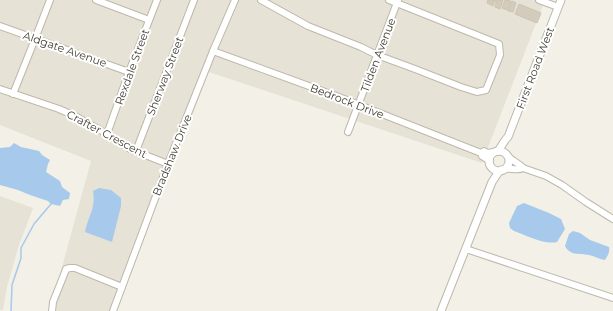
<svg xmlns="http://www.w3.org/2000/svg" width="613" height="311" viewBox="0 0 613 311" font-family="Montserrat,sans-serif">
	<rect width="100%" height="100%" fill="#f2f0e7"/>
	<g fill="#e6e2d5">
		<path d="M0,0H545L482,163L206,71L116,311H50L91,161L0,125Z"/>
		<path d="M0,196L33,208L19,245L7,287L3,310H0Z"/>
	</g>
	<g fill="#a7c9eb">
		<path d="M14,143L21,147L39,151L42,155L50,160L48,164L46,172L60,181L62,187L70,193L69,199L63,200L60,206L51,204L48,201L30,195L18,190L0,185V148L10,147Z"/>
		<path d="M99,188L111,190L121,198V206L112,242L85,232C88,216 96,209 93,191Z"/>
		<path d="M524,203L549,213L561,219L565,229L557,242C543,245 526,235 514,231L510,228L509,223L517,206Z"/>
		<path d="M573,231L580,233L590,240L609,247C610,252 608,255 605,260C599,259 594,256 589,255C579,253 570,256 565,246L569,234Z"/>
	</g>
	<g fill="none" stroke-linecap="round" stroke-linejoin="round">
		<path stroke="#a7c9eb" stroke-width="1.5" d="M11,311L12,285L21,258V248L34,224L51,204"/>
	</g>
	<g fill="#d3ccbd" stroke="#cdc4b0">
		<path d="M488,0H496L493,6L487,3Z"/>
		<path d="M497,0H503L500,9L495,7Z"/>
		<path d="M505,0L511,1L507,10L502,8Z"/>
		<path d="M512,1L516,3L513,12L508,11Z"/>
		<path d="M519,4L541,13L537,23L515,14Z"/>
	</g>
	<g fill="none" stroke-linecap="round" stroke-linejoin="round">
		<g stroke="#bdb8aa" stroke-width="8">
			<g id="minor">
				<path d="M96,0L149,20"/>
				<path d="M261,0L308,26L361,47L377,55L415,69L461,87L477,92L486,90L500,55L499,44L389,0"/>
				<path d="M539,0L558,7"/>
				<path d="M0,26L129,72"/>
				<path d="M213,51L339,97L481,153L484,151L487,153L494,152"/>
				<path d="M0,89L59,109L75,116L107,134L130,149L168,164"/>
				<path d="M13,94L35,39L50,0"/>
				<path d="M348,132L398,0"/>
				<path d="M107,134L129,72L157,0"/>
				<path d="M136,151L194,0"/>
				<path d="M481,153L482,156L490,161"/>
				<path d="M509,157C513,161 521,165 523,168L546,176L562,185L586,202L613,219"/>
				<path d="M505,169C511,168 518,171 523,168"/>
				<path d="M466,249L613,298"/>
				<path d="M52,311L53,302L65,272L66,269L70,268H75L122,287"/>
				<path d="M113,311L168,164L213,51L235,0"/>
			</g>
		</g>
		<g stroke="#bdb8aa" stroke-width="9">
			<g id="tertiary">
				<path d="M498,151C502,146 504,140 508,137L561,0"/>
				<circle cx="499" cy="161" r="10"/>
				<path d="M441,311L492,182L498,173L501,170"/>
			</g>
		</g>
		<use href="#minor" stroke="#fff" stroke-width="6"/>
		<use href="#tertiary" stroke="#fff" stroke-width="7"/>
	</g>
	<g text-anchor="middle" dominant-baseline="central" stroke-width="4" stroke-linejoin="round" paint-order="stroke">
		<g font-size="11" fill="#444036" stroke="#fff">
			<text transform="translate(65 49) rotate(19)">Aldgate Avenue</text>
			<text transform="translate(378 55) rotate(-69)">Tilden Avenue</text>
			<text transform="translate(132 67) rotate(-70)">Rexdale Street</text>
			<text transform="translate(535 68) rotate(-69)">First Road West</text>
			<text transform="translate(165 76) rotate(-69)">Sherway Street</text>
			<text transform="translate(347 101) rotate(21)">Bedrock Drive</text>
			<text transform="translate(107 134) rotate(28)">Crafter Crescent</text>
			<text transform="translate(172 155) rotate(-68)">Bradshaw Drive</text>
		</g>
	</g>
</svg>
